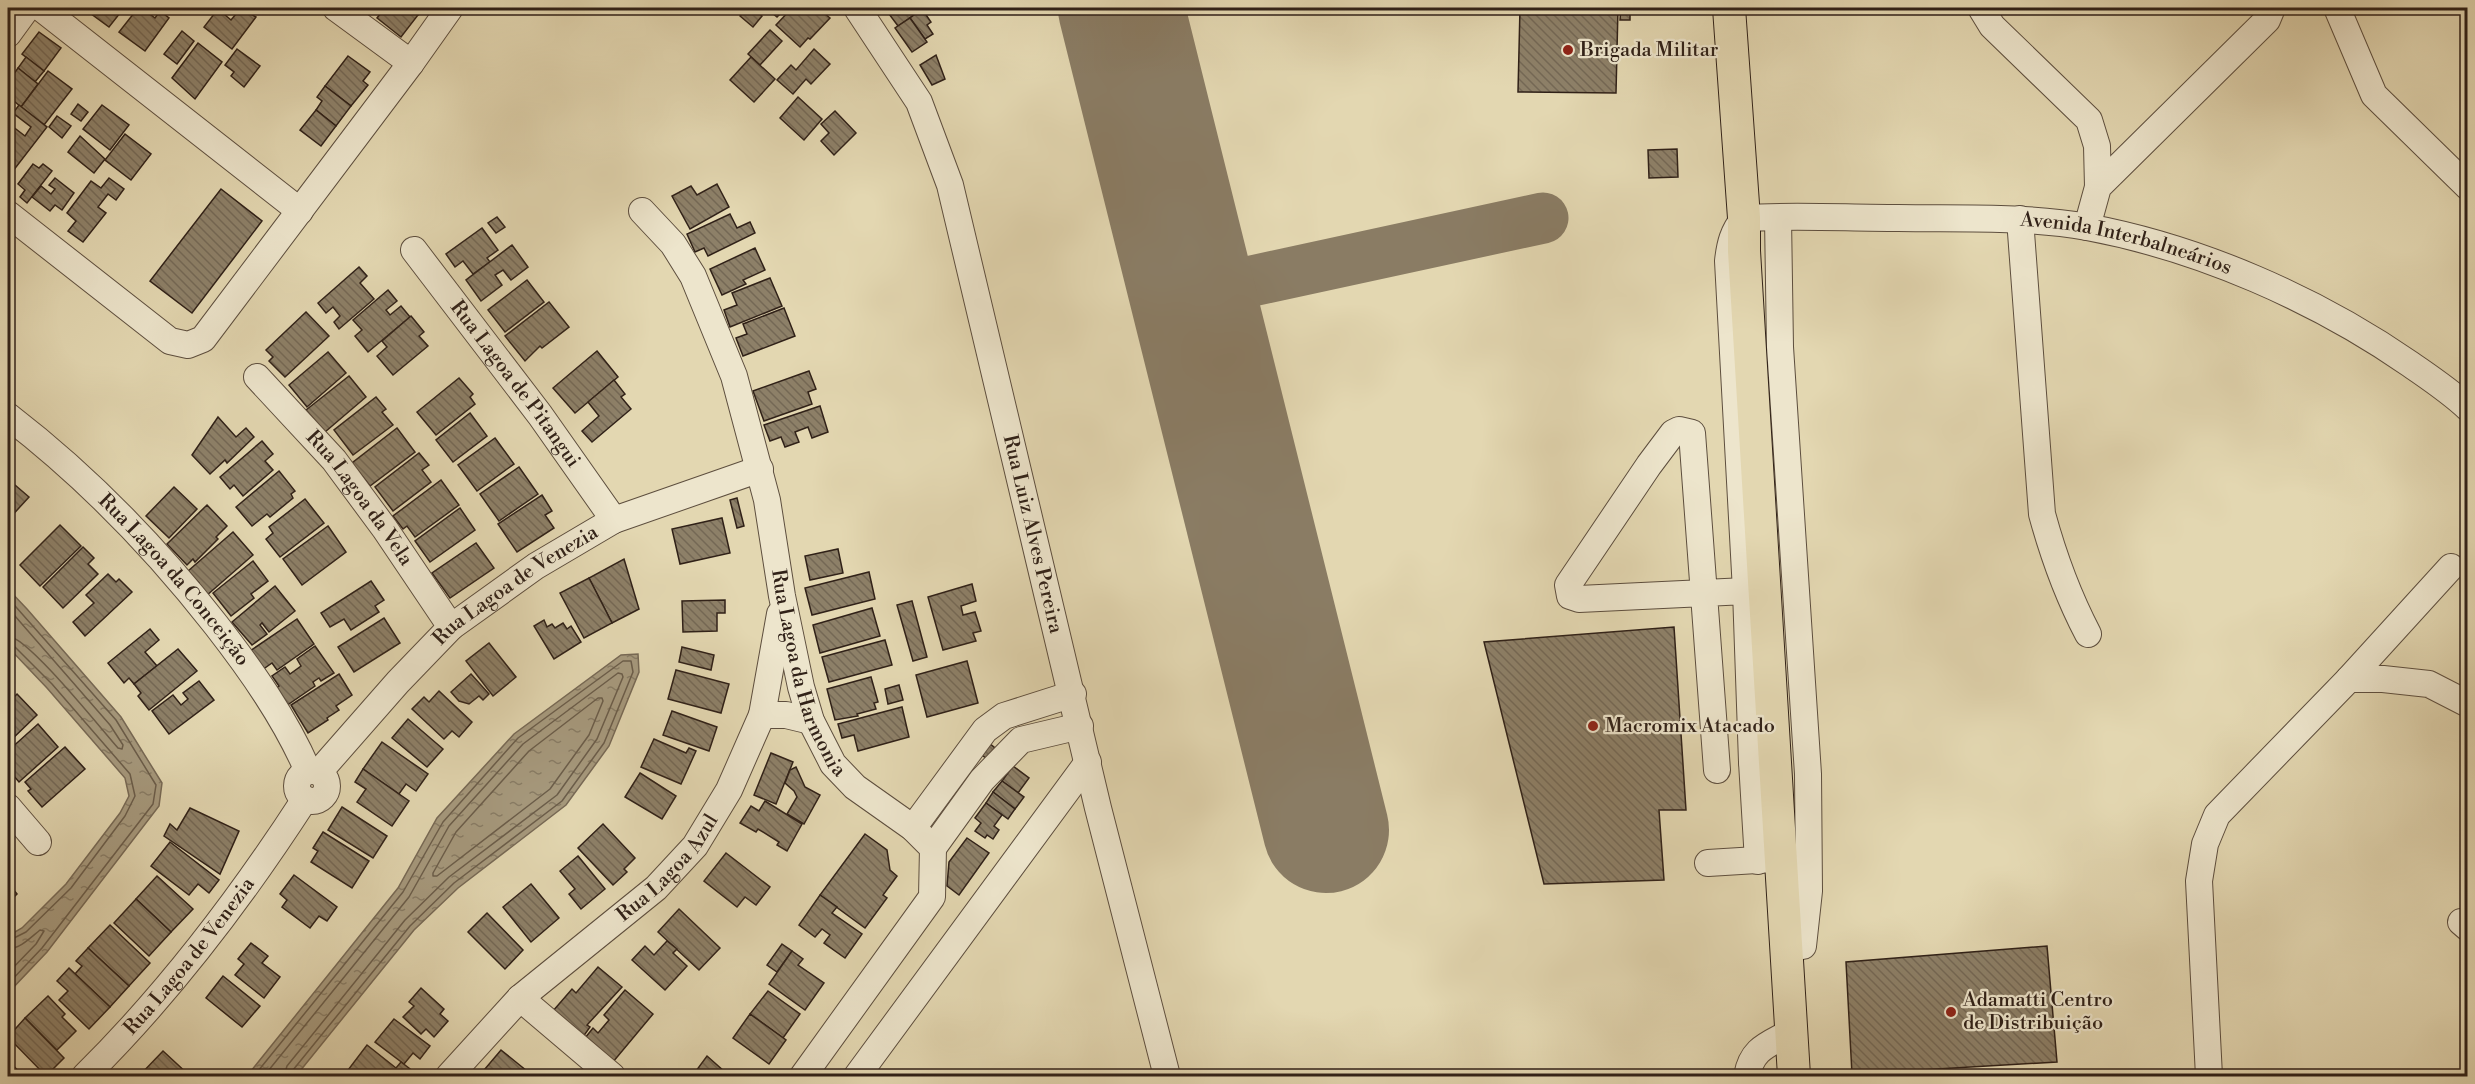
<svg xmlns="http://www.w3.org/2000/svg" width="2475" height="1084" viewBox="0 0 2475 1084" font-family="'Libre Bodoni',serif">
	<defs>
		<pattern id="water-ripples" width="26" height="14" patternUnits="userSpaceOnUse" patternTransform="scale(1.5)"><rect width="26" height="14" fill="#a6997d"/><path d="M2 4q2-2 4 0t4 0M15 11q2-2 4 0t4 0" fill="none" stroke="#887c65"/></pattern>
		<pattern id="building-back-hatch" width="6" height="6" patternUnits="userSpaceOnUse" patternTransform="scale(1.5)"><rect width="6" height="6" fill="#8d8068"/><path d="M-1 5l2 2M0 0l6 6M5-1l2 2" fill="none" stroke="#746855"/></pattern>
	</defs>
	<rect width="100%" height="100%" fill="#e3d7b1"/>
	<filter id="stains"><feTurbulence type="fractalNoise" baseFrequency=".00333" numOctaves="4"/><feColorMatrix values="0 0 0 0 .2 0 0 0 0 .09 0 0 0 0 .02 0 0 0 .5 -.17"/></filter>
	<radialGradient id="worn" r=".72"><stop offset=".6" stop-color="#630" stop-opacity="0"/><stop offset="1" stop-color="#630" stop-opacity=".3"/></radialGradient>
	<g fill="url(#water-ripples)" stroke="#776955" stroke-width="1.5">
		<path d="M8,589L27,609L121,717L162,783L159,806L47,952L8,993V936L22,928L66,884L120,813L129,796L125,778L47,688L8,647Z"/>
		<path d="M638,654L639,672L609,746L566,805L458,888L414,930L296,1076H247L398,888L437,818L514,734L621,655Z"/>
	</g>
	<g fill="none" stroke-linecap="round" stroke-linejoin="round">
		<g stroke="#6b5d4a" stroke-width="1.5">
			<path d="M8,598L116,720L156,785L153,804L42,948L8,984"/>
			<path d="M8,608L110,725L123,745L122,749L118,748C101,729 28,637 8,636"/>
			<path d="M8,644L14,646L52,684L130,774L135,796L125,816L71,888L26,932L8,941"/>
			<path d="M598,698H602L603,701L589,735L550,789L437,876H433V873L456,832L529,751Z"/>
			<path d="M8,949C21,948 30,938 40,930L44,931L36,944L8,973"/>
			<path d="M254,1076L403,892L443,822L518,738L623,661H631L633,672L604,743L562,801L454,883L410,926L293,1070L292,1076"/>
			<path d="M264,1076L409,897L449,826L523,744L618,673L622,674L623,677L597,739L557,795L449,877L405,920L287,1066L284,1076"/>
		</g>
		<path stroke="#8a7c64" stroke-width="51" d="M1192,294L1543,218"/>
		<path stroke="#8a7c64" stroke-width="126" d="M1121,8L1326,830"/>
	</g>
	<g fill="url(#building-back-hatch)" stroke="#302118" stroke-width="1.5">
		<path d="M94,8H124L109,27L90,13Z"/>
		<path d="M138,8H142L155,18L160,11L169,18L145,51L119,32Z"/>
		<path d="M206,8H219L214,14Z"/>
		<path d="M241,8L256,17L232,49L204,27L218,9L231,20Z"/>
		<path d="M385,8H408L418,15L401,37L377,18Z"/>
		<path d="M408,8H423L418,15Z"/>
		<path d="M747,8H752L762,16L753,27L740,16Z"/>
		<path d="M766,8H786L777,17Z"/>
		<path d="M792,8H818L830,18L810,39L808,38L800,47L776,25Z"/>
		<path d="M881,8H893L885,13Z"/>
		<path d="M898,8H924L898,26L889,14Z"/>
		<path d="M1520,8H1618L1616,93L1518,92Z"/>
		<path d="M1621,8H1630V20H1620Z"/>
		<path d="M922,9L931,22L927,25L933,34L925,39L910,18Z"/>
		<path d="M910,18L927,42L912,52L895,28Z"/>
		<path d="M770,30L782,41L760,65L748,54Z"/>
		<path d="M182,31L194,41L177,64L164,54Z"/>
		<path d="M39,32L61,48L44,71L22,54Z"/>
		<path d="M198,43L222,62L195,99L172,78Z"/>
		<path d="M237,49L260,66L244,87L231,76L234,72L225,65Z"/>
		<path d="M814,49L830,64L811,84L806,79L793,94L777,80L791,65L796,70Z"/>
		<path d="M936,55L945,79L932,85L920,65Z"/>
		<path d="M348,56L370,72L363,81L368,85L351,106L325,86Z"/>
		<path d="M26,57L44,71L35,82L18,68Z"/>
		<path d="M751,57L775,79L754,102L730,80Z"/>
		<path d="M18,68L38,84L21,107L8,96V82Z"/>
		<path d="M48,71L72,89L44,125L21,107Z"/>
		<path d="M325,86L351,106L336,126L316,110L322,101L317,97Z"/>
		<path d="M798,97L822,119L804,140L780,118Z"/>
		<path d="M78,104L88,112L81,121L71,114Z"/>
		<path d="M19,105L47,127L13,171L8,167V123L25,136L31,127L13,113Z"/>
		<path d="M102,105L129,125L110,150L83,129Z"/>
		<path d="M316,110L336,126L321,146L300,130Z"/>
		<path d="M835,111L856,133L834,155L821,141L829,133L821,124Z"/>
		<path d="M57,116L71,126L62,138L49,127Z"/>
		<path d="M125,134L151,154L131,180L105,160Z"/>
		<path d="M80,136L105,159L94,173L68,152Z"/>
		<path d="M1677,149L1678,177L1649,178L1648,150Z"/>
		<path d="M33,164L39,168L43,164L52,171L27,203L20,197L25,190L18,184Z"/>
		<path d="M55,178L74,193L62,210L55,205L50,211L32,197L41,186L51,194L55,189L49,185Z"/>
		<path d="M109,178L124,189L116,200L108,194L98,207L106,213L83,242L68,231L76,221L67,213L91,181L101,188Z"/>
		<path d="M717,184L729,207L690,229L672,196L691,186L697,195Z"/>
		<path d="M221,189L262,221L192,313L150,281Z"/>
		<path d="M730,214L737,228L750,222L755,233L708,256L704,248L695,252L687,234Z"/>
		<path d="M497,217L505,227L496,233L488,223Z"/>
		<path d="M482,228L498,250L487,258L490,262L473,274L463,261L455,267L446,254Z"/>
		<path d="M512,245L528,267L511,280L503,270L495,275L502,285L481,301L466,280Z"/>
		<path d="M755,248L765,270L743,280L746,284L722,295L710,269Z"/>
		<path d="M359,267L367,276L360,283L374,299L339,329L334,322L340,316L333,307L326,313L318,303Z"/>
		<path d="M770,278L782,306L730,327L724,310L737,305L732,293Z"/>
		<path d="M527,280L544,302L505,332L488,310Z"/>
		<path d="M388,290L397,301L386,310L390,315L401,306L410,317L368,352L355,336L362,330L353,320Z"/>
		<path d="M549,302L569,327L542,348L540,346L525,361L505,336Z"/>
		<path d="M784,308L795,336L743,356L736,338L747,334L743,324Z"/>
		<path d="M306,312L329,336L285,377L269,361L273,357L266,350Z"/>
		<path d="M411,316L424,332L419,336L428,346L393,375L377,356L387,347L382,341Z"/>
		<path d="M597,351L618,377L575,413L553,388Z"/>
		<path d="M328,352L346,373L307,407L289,385Z"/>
		<path d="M809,371L816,389L808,392L812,404L764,421L753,391Z"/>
		<path d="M349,376L366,397L325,432L306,410Z"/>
		<path d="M459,378L473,394L470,397L475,404L436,435L417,412Z"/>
		<path d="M614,380L625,394L621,397L631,409L592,442L582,431L599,416L588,402Z"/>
		<path d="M376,397L386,409L382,412L393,425L353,455L334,430Z"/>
		<path d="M820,406L828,432L812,438L808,427L795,432L799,442L785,447L781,437L770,441L764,425Z"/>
		<path d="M470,413L487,436L453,462L436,440Z"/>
		<path d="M218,417L236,437L246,428L254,437L227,463L225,460L210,474L192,455Z"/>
		<path d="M397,428L415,452L370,486L352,463Z"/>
		<path d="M495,438L514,464L477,491L458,465Z"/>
		<path d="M262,441L273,454L265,461L273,470L243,496L234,485L230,489L220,477Z"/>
		<path d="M419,453L429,465L422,470L431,482L393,511L375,487Z"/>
		<path d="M519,467L538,494L499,521L480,494Z"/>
		<path d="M279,471L295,491L291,494L293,498L270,517L267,514L252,526L236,507Z"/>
		<path d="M8,479L29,497L8,520Z"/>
		<path d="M441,480L459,505L415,537L407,526L403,529L393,516Z"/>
		<path d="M174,487L197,509L169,538L146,516Z"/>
		<path d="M542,495L552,511L545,515L554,528L517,552L498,524Z"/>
		<path d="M737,498L744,526L737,528L730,500Z"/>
		<path d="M305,499L324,523L280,557L266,539L273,533L269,527Z"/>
		<path d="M207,505L227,526L216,537L218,539L195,562L193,559L187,565L167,544Z"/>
		<path d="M460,508L475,530L430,562L415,541Z"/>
		<path d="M722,518L730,553L680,564L672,529Z"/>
		<path d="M60,525L81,546L40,586L20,565Z"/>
		<path d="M328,526L346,552L302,585L283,559Z"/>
		<path d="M233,532L253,555L206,596L197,585L199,583L188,571Z"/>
		<path d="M476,543L494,568L450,598L432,573Z"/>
		<path d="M83,547L94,558L88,564L98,574L63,608L43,587Z"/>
		<path d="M838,549L843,573L810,580L805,556Z"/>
		<path d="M624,559L639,609L612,623L589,578Z"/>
		<path d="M253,561L268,581L251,594L254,598L231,616L213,593Z"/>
		<path d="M869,572L875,599L812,615L805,588Z"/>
		<path d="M108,574L116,582L119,579L132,592L85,636L73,622L94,603L86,595Z"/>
		<path d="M589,578L612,623L584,638L560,593Z"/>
		<path d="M371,581L384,600L375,606L379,612L351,630L344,619L330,627L321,613Z"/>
		<path d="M972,584L976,601L961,606L963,615L975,612L981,631L973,633L976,641L943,650L928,597Z"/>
		<path d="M275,586L295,611L269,632L262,623L260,625L267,634L252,645L232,622Z"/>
		<path d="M725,600V613H717V631L683,632L682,601Z"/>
		<path d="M912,601L927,657L913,661L897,605Z"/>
		<path d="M872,608L880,636L820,653L813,625Z"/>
		<path d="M384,618L400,643L354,672L338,647Z"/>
		<path d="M297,619L314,644L277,670L272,663L262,670L250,651Z"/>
		<path d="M544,620L547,627L552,624L555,628L563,623L567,629L571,626L581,642L554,659L534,626Z"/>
		<path d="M1674,627L1686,810H1659L1664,880L1544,884L1484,642Z"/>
		<path d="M150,629L159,640L145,652L157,666L134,684L129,678L124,683L108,663Z"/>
		<path d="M885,640L892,665L829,682L822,657Z"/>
		<path d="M489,643L516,677L493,696L466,661Z"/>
		<path d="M315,646L334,673L321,681L319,678L313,682L315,686L286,706L275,689L279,686L272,676L285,667L290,674L301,666L297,659Z"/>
		<path d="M682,647L714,655L711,670L679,662Z"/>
		<path d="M178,649L197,671L149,710L138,696L141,693L134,684Z"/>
		<path d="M967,661L978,703L927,717L916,675Z"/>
		<path d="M676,670L729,684L721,713L668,699Z"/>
		<path d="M339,674L352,695L336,706L339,710L327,718L328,720L308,733L291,705Z"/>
		<path d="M471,674L489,694L483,700L479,696L469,704L459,701L451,692Z"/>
		<path d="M871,677L878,702L874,703L876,709L857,714L858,716L835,720L827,689Z"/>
		<path d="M199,681L214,700L169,734L152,711L173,695L181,705L188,699L183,693Z"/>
		<path d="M899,685L903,700L888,704L885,689Z"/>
		<path d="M439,691L472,722L459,737L452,731L444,739L412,709L424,697L429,702Z"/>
		<path d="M17,694L37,715L8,743V703Z"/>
		<path d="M902,707L909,737L858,751L854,735L842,738L838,724Z"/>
		<path d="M672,711L717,727L709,751L663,735Z"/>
		<path d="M408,719L443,749L427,767L392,738Z"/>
		<path d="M38,724L58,747L19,782L8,769V751Z"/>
		<path d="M978,734L995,748L987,759L969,745Z"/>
		<path d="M654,739L686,753L689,748L696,751L681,784L641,767Z"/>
		<path d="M382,742L428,774L416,791L406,784L399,794L363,769Z"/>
		<path d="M65,747L85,769L42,807L28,791L31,789L25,782Z"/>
		<path d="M771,753L793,762L776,804L754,795Z"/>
		<path d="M1013,766L1029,778L1018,793L1002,781Z"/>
		<path d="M796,767L805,787L820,795L804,824L787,814L797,797L794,791L785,783L790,770Z"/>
		<path d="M363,769L409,801L392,826L357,802L366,789L355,782Z"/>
		<path d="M640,773L676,796L662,819L625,797Z"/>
		<path d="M1002,781L1024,797L1015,809L993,792Z"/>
		<path d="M993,792L1015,809L1008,819L986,803Z"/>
		<path d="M765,801L802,824L787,851L777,845L779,842L758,829L756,832L740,823L751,806L759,811Z"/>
		<path d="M986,803L1002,815L994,826L999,830L993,839L987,835L985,838L975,831L981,823L975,818Z"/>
		<path d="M342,807L387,836L373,858L328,830Z"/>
		<path d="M190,808L239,831L220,874L164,836L170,824L177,830Z"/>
		<path d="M603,824L635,858L624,869L627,872L613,885L578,848Z"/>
		<path d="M323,832L369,861L352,888L311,862L318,851L313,848Z"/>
		<path d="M865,834L887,850L890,870L897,876L883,895L887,898L865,928L820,895Z"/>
		<path d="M967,838L989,853L959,895L947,886L949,862Z"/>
		<path d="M170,842L219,880L209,893L198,884L189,895L151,866Z"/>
		<path d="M726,853L770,887L756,905L745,897L737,907L704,881Z"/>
		<path d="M578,856L605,889L581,909L569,894L575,889L560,871Z"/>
		<path d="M294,875L337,907L327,921L319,916L310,928L282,907L287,900L280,894Z"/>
		<path d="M157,876L193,909L171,932L136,899Z"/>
		<path d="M8,883L17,894L8,903Z"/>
		<path d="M531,884L559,918L531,942L503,907Z"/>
		<path d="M820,895L837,907L832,913L862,934L845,958L824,943L830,935L822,929L815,937L799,925Z"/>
		<path d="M136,899L171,932L149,956L114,923Z"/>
		<path d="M679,909L720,948L699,970L658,932Z"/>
		<path d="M487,913L523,950L505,969L468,932Z"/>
		<path d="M110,925L150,963L129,986L88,948Z"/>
		<path d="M667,941L677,949L673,953L687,966L665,990L632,960L645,946L654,955Z"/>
		<path d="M251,943L268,956L262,963L280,977L264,998L235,975L244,964L238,959Z"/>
		<path d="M782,944L792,951L777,972L767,965Z"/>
		<path d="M2047,946L2057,1062L1852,1074L1846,962Z"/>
		<path d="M88,948L129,986L110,1007L75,974L82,966L76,961Z"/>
		<path d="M792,951L803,959L798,965L824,983L805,1010L769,984Z"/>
		<path d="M598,967L622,987L587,1025L590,1027L583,1037L553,1011L572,989L576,993Z"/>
		<path d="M69,968L110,1007L89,1029L59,1000L68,991L57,981Z"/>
		<path d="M223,976L260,1006L242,1027L206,998Z"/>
		<path d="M421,988L444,1009L440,1014L448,1021L434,1037L426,1029L421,1034L403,1017L414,1006L409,1002Z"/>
		<path d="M625,990L653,1014L613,1062L585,1038L593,1028L598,1033L609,1020L604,1015Z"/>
		<path d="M768,991L800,1014L783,1038L750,1014Z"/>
		<path d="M48,996L65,1014L62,1017L76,1031L57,1050L25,1018Z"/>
		<path d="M750,1014L786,1040L769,1064L733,1038Z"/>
		<path d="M25,1018L64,1058L46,1076L8,1037Z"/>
		<path d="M394,1019L430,1046L420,1059L413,1053L404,1064L375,1042Z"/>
		<path d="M367,1045L396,1068L401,1062L410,1069L405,1076H356L348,1070Z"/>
		<path d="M501,1050L527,1071L522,1076H479Z"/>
		<path d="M163,1051L190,1076H139Z"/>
		<path d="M707,1056L726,1073L724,1076L693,1075Z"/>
		<path d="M8,1060L23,1076H8Z"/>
		<path d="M339,1070L349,1076H334Z"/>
		<path d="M527,1071L534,1076H522Z"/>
	</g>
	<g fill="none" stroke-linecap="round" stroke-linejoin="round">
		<g stroke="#5d4e3e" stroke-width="28">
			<g id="minor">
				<path d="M41,8L300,211"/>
				<path d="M336,8L411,63"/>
				<path id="s1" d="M857,8L919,102L950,185L1098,808L1167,1076"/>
				<path d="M1981,8L1992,26L2089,120L2097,146L2098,187"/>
				<path d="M2337,8L2374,95L2468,187"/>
				<path d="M8,34L27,8"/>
				<path id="s2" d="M642,211L673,244L693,276L734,376L767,500L782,596L801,687L811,721L833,764L855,787L913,828L933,848L932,897L803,1076"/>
				<path d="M8,214L170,341L188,345L203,339L411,63L450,8"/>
				<path d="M1778,218L1780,347L1808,774L1809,891L1803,946"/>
				<path d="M2020,219L2042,514C2054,558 2067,594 2088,634"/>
				<path d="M2087,227L2098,187L2267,20L2272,8"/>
				<path id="s3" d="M414,250L540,415L614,520"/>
				<path id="s4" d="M257,377L334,460L385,529L451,627"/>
				<path id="s5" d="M8,416C86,476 155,547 216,625C251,670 285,718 308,771"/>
				<path id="s6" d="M1746,591L1728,261C1730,243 1733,232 1744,218C1795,215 1846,218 1898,218C1961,219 2025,216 2087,227C2200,248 2316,299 2410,364C2430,378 2450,391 2468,408"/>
				<path d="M2349,679L2451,567"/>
				<path d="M762,715H786L811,721"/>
				<path d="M1717,770L1692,433L1679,430L1673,433L1649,465L1568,585L1570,596L1579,599L1746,591L1752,762"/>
				<circle cx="312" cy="786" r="15"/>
				<path id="s7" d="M319,772L398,682L451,627L536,566L614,520L760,469"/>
				<path d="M8,807L38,842"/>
				<path d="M913,828L985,730L1004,716L1073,694"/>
				<path d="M933,848L982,780L1021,740L1080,726"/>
				<path d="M1758,861L1752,762L1769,759"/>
				<path d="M1708,863L1773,859"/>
				<path d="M2461,922L2468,928"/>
				<path d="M520,998L612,1076"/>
				<path id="s8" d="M85,1076C169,993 241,898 305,799"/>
				<path id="s9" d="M449,1076L520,998L656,888L695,846L729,790L762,715L780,614"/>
				<path d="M857,1076L1088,762"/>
				<path d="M1747,1076C1752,1048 1768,1045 1791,1032"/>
				<path d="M2209,1076L2199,881L2205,844L2217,815L2349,679H2383L2429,684L2468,704"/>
			</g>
		</g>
		<g stroke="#302118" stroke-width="34">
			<path id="major" d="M1729,8L1744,218V251L1794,1076"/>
		</g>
		<use href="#minor" stroke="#ede5cc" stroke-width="26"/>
		<use href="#major" stroke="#e3d7b1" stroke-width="32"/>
	</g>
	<g fill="#8f2418" stroke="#ede5cc" stroke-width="2">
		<circle cx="1568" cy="50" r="6"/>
		<circle cx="1593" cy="726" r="6"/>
		<circle cx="1951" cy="1012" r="6"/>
	</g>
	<g text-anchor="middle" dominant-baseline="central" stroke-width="4.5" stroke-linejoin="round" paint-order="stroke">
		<g font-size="20" fill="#302118" stroke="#ede5cc" text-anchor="start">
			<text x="1580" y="50">Brigada Militar</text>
			<text x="1605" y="726">Macromix Atacado</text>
			<text x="1963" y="1000">Adamatti Centro<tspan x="1963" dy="23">de Distribuição</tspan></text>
		</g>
		<g font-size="20" fill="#302118" stroke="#ede5cc">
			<text stroke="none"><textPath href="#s6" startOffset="762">Avenida Interbalneários</textPath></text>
			<text stroke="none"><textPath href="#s3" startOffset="168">Rua Lagoa de Pitangui</textPath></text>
			<text stroke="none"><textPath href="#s4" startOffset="159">Rua Lagoa da Vela</textPath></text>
			<text stroke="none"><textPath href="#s1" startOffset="560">Rua Luiz Alves Pereira</textPath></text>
			<text stroke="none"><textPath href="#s5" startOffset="234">Rua Lagoa da Conceição</textPath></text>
			<text stroke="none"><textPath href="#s7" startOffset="273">Rua Lagoa de Venezia</textPath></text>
			<text stroke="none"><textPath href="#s2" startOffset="498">Rua Lagoa da Harmonia</textPath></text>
			<text stroke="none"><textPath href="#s9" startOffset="303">Rua Lagoa Azul</textPath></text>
			<text stroke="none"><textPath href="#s8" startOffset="159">Rua Lagoa de Venezia</textPath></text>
		</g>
	</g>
	<rect width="2475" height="1084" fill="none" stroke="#e3d7b1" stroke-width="30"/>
	<rect x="9" y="9" width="2457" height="1066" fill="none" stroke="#302118" stroke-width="3"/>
	<rect x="15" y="15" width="2445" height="1054" fill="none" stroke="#302118" stroke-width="1.5"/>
	<rect width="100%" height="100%" filter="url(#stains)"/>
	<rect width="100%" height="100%" fill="url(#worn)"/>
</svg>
